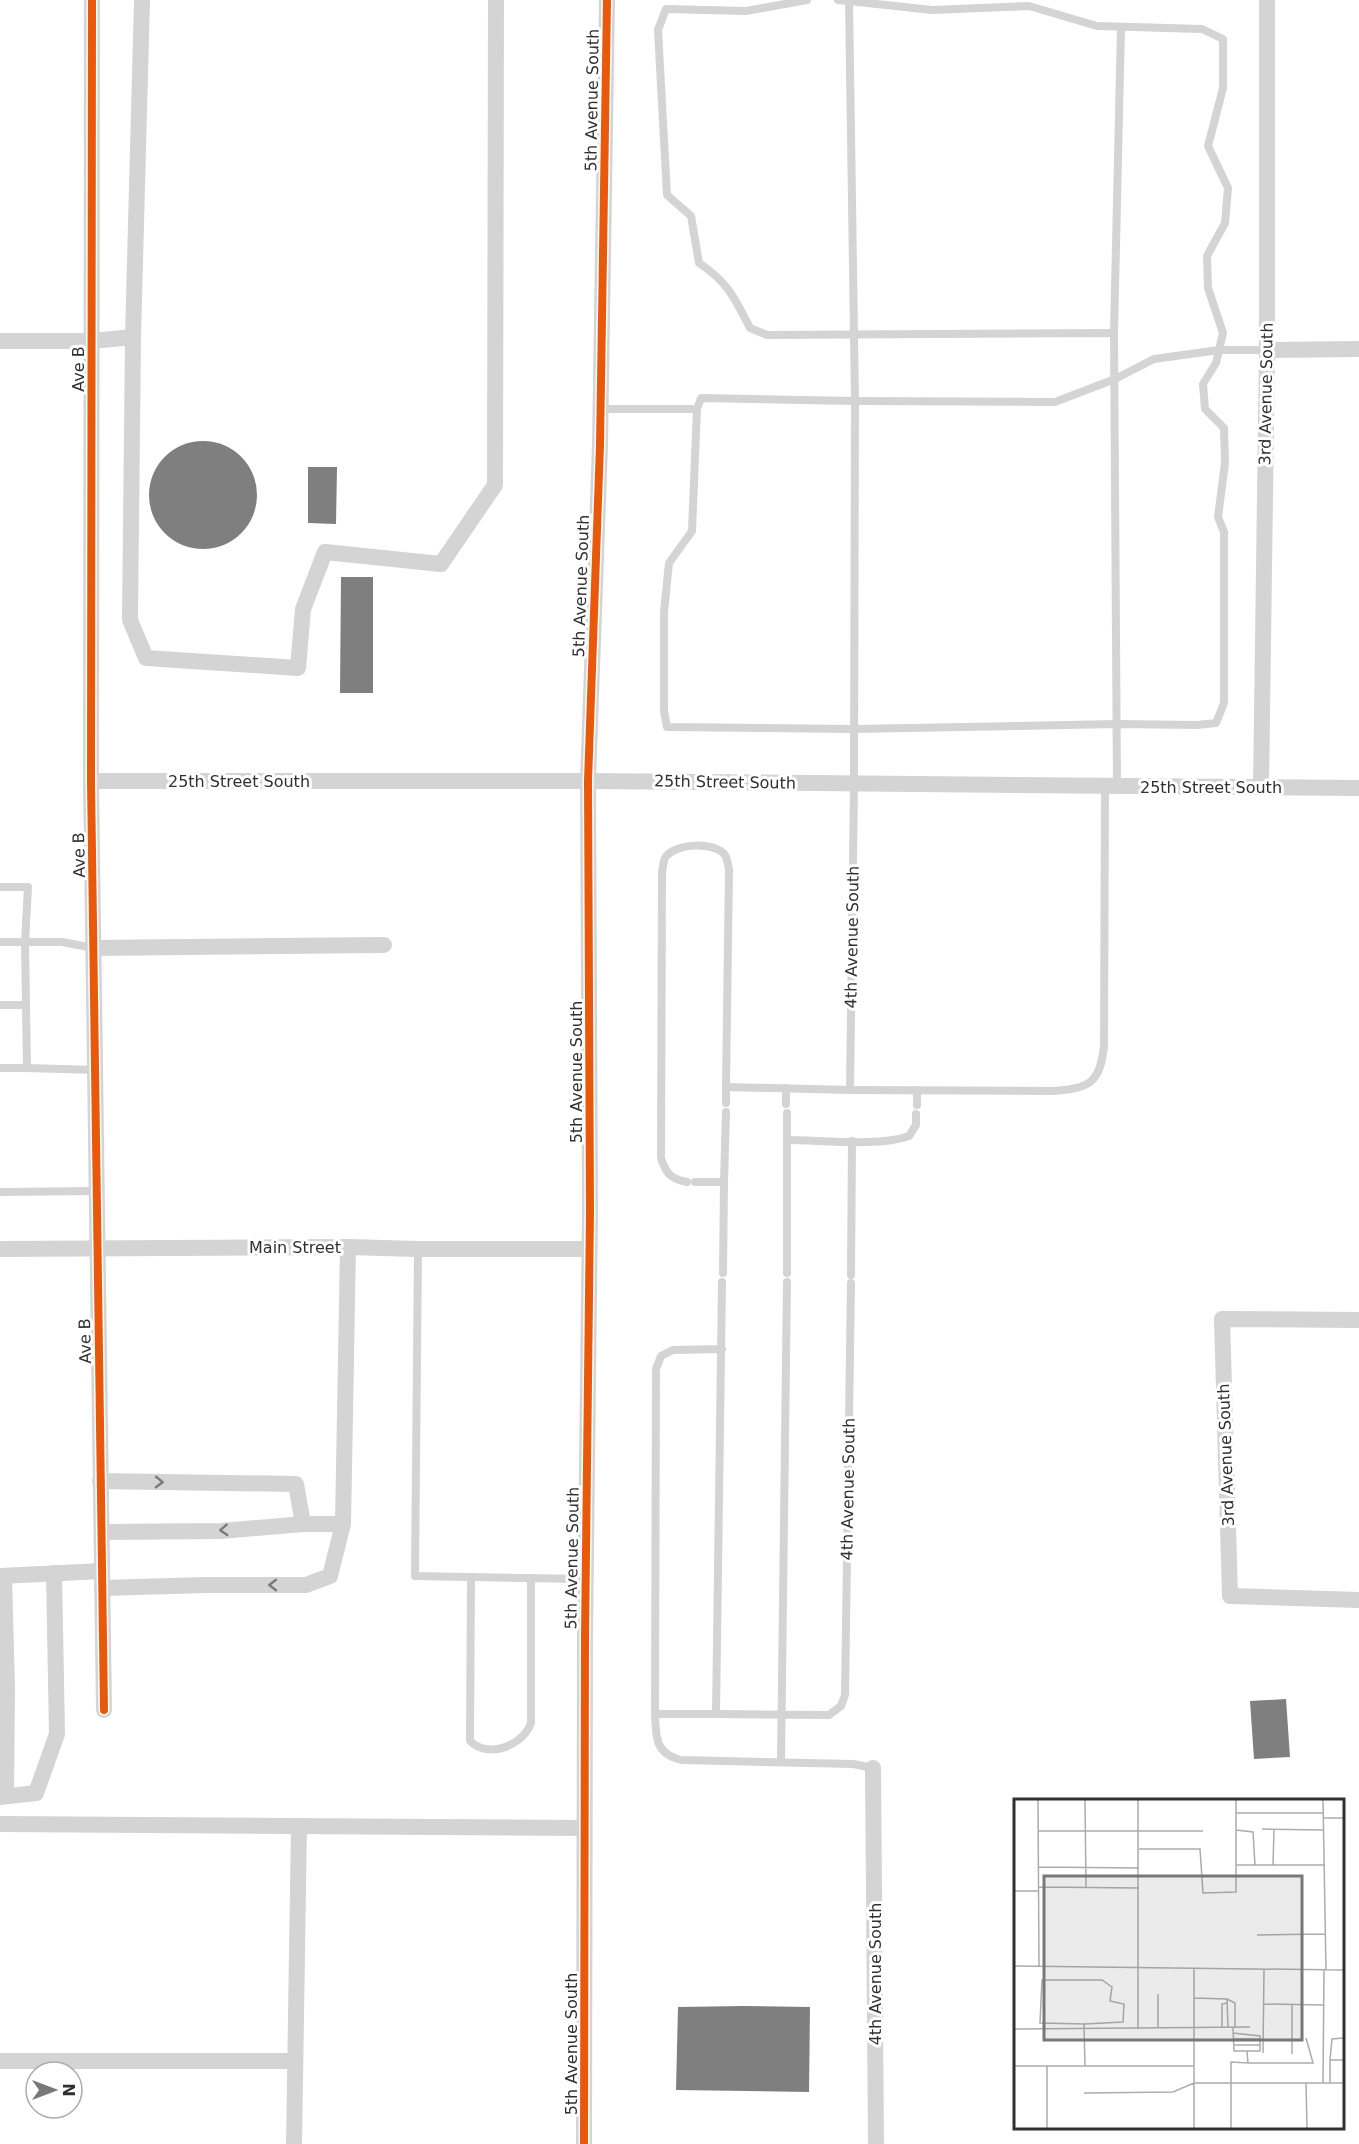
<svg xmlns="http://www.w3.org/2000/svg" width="1359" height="2144" viewBox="0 0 1359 2144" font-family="'DejaVu Sans',sans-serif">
	<rect width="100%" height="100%" fill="#fff"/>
	<g fill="#7f7f7f">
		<circle cx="203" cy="495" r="54"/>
		<path d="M308,467H337L336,524L308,523Z"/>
		<path d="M341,577H373V693H340Z"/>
		<path d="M1286,1699L1290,1757L1254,1759L1250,1701Z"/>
		<path d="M743,2006L810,2007L809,2092L676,2090L678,2007Z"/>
	</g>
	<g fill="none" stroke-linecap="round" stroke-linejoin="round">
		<g stroke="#d4d4d4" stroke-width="8">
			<path d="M807,0L746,11L666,9L658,30L667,195L691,216L699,263C728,282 735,299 750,328L767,335L1114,333L1117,786"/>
			<path d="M838,0L849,1L855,401L854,784L850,1090"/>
			<path d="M849,1L932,10L1029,6L1097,26L1202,29L1223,39V88L1208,146L1228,188L1225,223L1207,256L1208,288L1223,333L1216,363L1203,384L1205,409L1224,428L1225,463L1218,517L1224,532V703L1216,723L1197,725L1117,724L854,729L667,727L664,711V612L669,563L692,531L697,409L701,398L855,401L1055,402L1115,379L1154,359L1219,350H1267"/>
			<path d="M1114,333L1121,27"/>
			<path d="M600,409H697"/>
			<path d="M0,887H28L25,942L27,1068L96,1070"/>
			<path d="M0,942H62L94,948"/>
			<path d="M0,1005H26"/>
			<path d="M0,1068H27"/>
			<path d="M786,1088V1104"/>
			<path d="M726,1103V1087"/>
			<path d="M917,1105V1090"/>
			<path d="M787,1113V1140C821,1140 879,1147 909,1136L916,1125V1114"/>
			<path d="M687,1182C671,1179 666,1174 661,1158L662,872C663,869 663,862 665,858C674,843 714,841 725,855C727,858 728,865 729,869L726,1087L850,1090L1054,1091C1090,1088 1100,1083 1104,1046L1105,786"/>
			<path d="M695,1182H724L726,1112"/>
			<path d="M0,1192L97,1191"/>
			<path d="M418,1249L415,1576L585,1579"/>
			<path d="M723,1273L724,1182"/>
			<path d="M787,1273V1140"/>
			<path d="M851,1275L852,1141"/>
			<path d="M722,1349L673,1350L661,1356L656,1369L655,1714H716L722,1282"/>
			<path d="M471,1577L470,1741C488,1759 523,1746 531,1723V1578"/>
			<path d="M655,1714C656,1738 655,1753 681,1760L853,1764L873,1768"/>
			<path d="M716,1714L829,1715L841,1706L845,1695L851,1283"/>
			<path d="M781,1761L787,1282"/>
		</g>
		<g stroke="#d4d4d4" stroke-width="16">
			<path d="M92,0L91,781L104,1710"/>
			<path d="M142,0L133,337L130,620L146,658L298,668L303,609L325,552L441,564L495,485L496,0"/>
			<path d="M0,341H92L133,337"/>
			<path d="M1267,350L1359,349"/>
			<path d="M91,781H588L1359,788"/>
			<path d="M1261,788L1267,350V0"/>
			<path d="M94,948L384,945"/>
			<path d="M0,1249L348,1247L418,1249H589"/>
			<path d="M1359,1320L1222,1319L1230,1596L1359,1600"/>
			<path d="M100,1481L296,1484L303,1524"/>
			<path d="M102,1532L221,1531L303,1524H343L348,1247"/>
			<path d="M0,1576L102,1571"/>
			<path d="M4,1576L7,1688L6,1796"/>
			<path d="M102,1588L206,1585H306L330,1576L343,1524"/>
			<path d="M873,1768L876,2144"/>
			<path d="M0,1797L36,1793L57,1734L54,1573"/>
			<path d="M0,1824L584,1828"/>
			<path d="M0,2061H294"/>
			<path d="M294,2144L299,1826"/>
			<path d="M584,2144L585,1637L590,1211L588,781L600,445L607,0"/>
		</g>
		<g stroke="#fff" stroke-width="11">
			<g id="cycleway">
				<path d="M92,0L91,781L104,1710"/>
				<path d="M584,2144L585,1637L590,1211L588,781L600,445L607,0"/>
			</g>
		</g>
		<use href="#cycleway" stroke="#e8590c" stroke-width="8"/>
	</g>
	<defs><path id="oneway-chevron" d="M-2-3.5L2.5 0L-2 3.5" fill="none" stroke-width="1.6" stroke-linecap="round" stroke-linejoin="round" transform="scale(1.5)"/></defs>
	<g stroke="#7a7a7a">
		<use href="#oneway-chevron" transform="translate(159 1482) rotate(1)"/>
		<use href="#oneway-chevron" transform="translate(224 1530) rotate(177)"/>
		<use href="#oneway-chevron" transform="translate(273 1585) rotate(180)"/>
	</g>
	<g text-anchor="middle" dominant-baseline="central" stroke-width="6" stroke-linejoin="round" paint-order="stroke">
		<g font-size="16" fill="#303030" stroke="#fff">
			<text transform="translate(592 100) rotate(-89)">5th Avenue South</text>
			<text transform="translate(78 369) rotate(-90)">Ave B</text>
			<text transform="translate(1266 394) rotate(-89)">3rd Avenue South</text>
			<text transform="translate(581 586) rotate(-88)">5th Avenue South</text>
			<text x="239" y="781">25th Street South</text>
			<text transform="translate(725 782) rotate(1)">25th Street South</text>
			<text x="1211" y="787">25th Street South</text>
			<text transform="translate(79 855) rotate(-91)">Ave B</text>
			<text transform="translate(852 937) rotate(-89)">4th Avenue South</text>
			<text transform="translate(576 1072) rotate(-90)">5th Avenue South</text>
			<text x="295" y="1247">Main Street</text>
			<text transform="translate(85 1341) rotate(-91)">Ave B</text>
			<text transform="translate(1226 1455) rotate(-92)">3rd Avenue South</text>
			<text transform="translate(848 1489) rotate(-89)">4th Avenue South</text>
			<text transform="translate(572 1558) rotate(-89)">5th Avenue South</text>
			<text transform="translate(875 1974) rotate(-90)">4th Avenue South</text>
			<text transform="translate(571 2044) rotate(-90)">5th Avenue South</text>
		</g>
	</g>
	<g transform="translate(1014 1799)">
		<rect width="330" height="330" fill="#fff"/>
		<path fill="none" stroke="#acacac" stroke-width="1.5" d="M24,1L25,167M71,1L72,88M309,1L312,171M222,14H310M310,19H330M248,30L310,31M222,31L239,33L241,66M25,32H189M125,50H186L189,94L222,93V1M223,66H311M259,66L260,30M25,68L125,69M25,88L125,89M0,92H25M243,136L311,135M0,167L330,171M144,195V229M180,199L213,200L214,229M213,200L221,204V229M250,205L310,206M278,205V255M70,225L109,223L110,205L96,202L98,188L88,181H28L26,224L70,225L71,267M208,229V205L213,204M219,229L220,252H246V246H220M0,230L236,228M124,230V1M219,234L246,237V246M220,240H246M249,254L250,171M316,261L318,240L330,239M234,264H299L292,239M0,267H180M33,267V329M292,284L293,329M309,284L310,171M316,284V261H330M70,294L159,293L180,284H330M180,329V170M217,329V263L234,264L233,252"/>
		<path fill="#787878" fill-opacity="0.15" stroke="#787878" stroke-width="3" d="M30,77H288V241H30Z"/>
		<rect width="330" height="330" fill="none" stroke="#303030" stroke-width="3"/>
	</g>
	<g transform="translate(54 2090) rotate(90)"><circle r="28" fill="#ffffff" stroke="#acacac" stroke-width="1.5"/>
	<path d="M0-4.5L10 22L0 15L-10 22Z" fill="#787878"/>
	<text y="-9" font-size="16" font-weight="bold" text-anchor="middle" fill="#303030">N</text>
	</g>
</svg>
